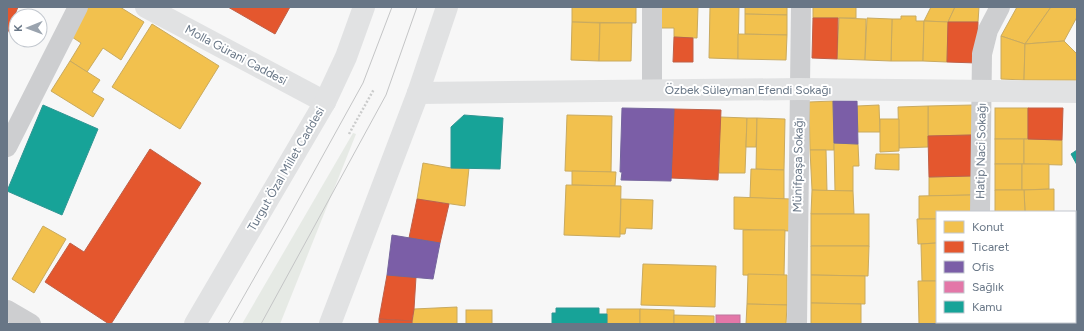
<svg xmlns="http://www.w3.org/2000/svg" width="1084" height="331" viewBox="0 0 1084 331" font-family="Figtree,sans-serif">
	<rect width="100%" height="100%" fill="#f7f7f7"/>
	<path fill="#e6eae5" d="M353,133L356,134L280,324H242Z"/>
	<g fill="#f2c14e" stroke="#c9aa5f">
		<path d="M82,7H120L144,22L121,60L103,48L87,72L70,61L81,43L66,33Z"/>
		<path d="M572,7H636V23L572,22Z"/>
		<path d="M660,7H698L697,38L674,37V28H659Z"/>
		<path d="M710,7H739L738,59L709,58Z"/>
		<path d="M745,7H787V15L745,14Z"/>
		<rect x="813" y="7" width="43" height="11"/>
		<path d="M931,7H955L948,22L924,21Z"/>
		<path d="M955,7H979L978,22H948Z"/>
		<path d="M1017,7H1051L1025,44L1001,36Z"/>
		<path d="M1051,7H1073L1077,10V17L1064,41L1025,44Z"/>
		<path d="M745,14L787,15V35L745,34Z"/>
		<path d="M901,16H916V21H924L923,61H891L892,19H901Z"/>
		<path d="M839,18L866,19L865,60L837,59Z"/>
		<path d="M867,18L892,19L891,61L865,60Z"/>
		<path d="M924,21L948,22L947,62L923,61Z"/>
		<path d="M572,22L600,23L599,61L571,60Z"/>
		<path d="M600,23H632L631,61H599Z"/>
		<path d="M152,24L219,66L180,129L112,87Z"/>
		<path d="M738,34L787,35L786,60L738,59Z"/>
		<path d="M1001,36L1025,44L1024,80L1001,79Z"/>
		<path d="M1064,41L1077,54V80H1024L1025,44Z"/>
		<path d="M70,61L100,80L92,92L104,99L93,117L51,91Z"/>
		<path d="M833,101L834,150H810L809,102Z"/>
		<path d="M879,105L880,132H858L857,106Z"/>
		<path d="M973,105L974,135L928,136V106Z"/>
		<path d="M928,106V147L899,148L898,107Z"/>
		<rect x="995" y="108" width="33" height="31"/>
		<path d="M567,115L612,116L611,172L565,171Z"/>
		<path d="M720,117L747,118L745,173H719Z"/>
		<path d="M747,118H757L756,147H746Z"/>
		<path d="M757,118L785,119L784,170L756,169Z"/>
		<path d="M880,119H899V151L880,152Z"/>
		<rect x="995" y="139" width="29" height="25"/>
		<path d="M1024,139L1062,140V165L1024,164Z"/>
		<path d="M834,143L858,144L859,166H853V191H835Z"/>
		<path d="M810,150H826L827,191L812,190Z"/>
		<path d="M876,154H899V170L875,169Z"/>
		<path d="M423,163L451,168H469L465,206L417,199Z"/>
		<rect x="995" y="164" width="27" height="26"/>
		<path d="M1022,164H1049V189L1022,190Z"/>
		<path d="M751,169L784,170V199L750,198Z"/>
		<path d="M572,171L616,172L615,186L572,185Z"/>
		<path d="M971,176V195L929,196V177Z"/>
		<path d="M566,185L621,186L620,237L564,235Z"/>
		<path d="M1054,189V212H1025L1024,190Z"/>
		<path d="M812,190L853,191L854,214H811Z"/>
		<path d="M995,190H1024L1025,212H995Z"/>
		<path d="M971,195V212H937V219H919V196Z"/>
		<path d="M734,197L791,199L790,231L734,229Z"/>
		<path d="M621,199L653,200L652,229L626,228L625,234H620Z"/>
		<rect x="811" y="214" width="58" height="32"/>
		<path d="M917,219H937V243L918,244Z"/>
		<path d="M43,226L66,239L34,293L12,279Z"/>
		<path d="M743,230H785L784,276L743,275Z"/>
		<path d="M937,243V281H922L921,244Z"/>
		<path d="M811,246H869L868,276L811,275Z"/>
		<path d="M643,264L716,266L715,307L641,305Z"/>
		<path d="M748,274L787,275V305L747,304Z"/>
		<path d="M811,275L865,276V304L811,303Z"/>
		<path d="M918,281H937V322L959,323L919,324Z"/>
		<path d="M811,303L861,304V324H811Z"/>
		<path d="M747,304L787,305L786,324H746Z"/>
		<path d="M457,307V324H412L414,309Z"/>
		<rect x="607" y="309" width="33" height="15"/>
		<path d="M640,309L674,310V324H640Z"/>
		<rect x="466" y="310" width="26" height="14"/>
		<path d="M674,315L714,316V324H674Z"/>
		<rect x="993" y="322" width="14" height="2"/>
		<path d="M1007,322H1030L1029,324H1007Z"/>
		<path d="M1030,322H1058V324H1029Z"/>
		<path d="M965,323V324H918Z"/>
	</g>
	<g fill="#e4572e" stroke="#bf6048">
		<path d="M7,7H18L7,34Z"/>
		<path d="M228,7H290L275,34Z"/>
		<path d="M813,18H838L837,59L812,58Z"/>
		<path d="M948,22H978L977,63L947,62Z"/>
		<path d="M674,37L693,38V62H673Z"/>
		<path d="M1028,108H1063L1062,140L1028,139Z"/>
		<path d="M674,109L721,110L718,180L671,178Z"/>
		<path d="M971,135V176L929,177L928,136Z"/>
		<path d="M150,149L201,183L111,324H109L45,282L70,243L84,252Z"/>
		<path d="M417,199L449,204L440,243L409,238Z"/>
		<path d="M387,275L416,277L414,309L412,321L379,319Z"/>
		<path d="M379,319L412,321V324H379Z"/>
	</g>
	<g fill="#7b5ea7" stroke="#75659d">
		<path d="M833,101H857L858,144L834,143Z"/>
		<path d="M622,108L674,109L671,181L621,180L622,172H620Z"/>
		<path d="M392,235L440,243L433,279L387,275Z"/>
	</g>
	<rect fill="#e377a8" stroke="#be779e" x="716" y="315" width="24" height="9"/>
	<g fill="#17a398" stroke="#2f9693">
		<path d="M43,105L98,129L62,215L7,191Z"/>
		<path d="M464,115L503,118L500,169L451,168V127Z"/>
		<path d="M1077,150V165L1071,154Z"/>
		<path d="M556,308H599V314H607V324H552V313H556Z"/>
	</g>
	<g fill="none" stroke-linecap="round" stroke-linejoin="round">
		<path stroke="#cbcccc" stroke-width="2.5" stroke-dasharray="2 2" stroke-linecap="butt" d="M349,134L374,89"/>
		<g stroke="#cdced0" stroke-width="20">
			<path d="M652,90V7"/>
			<path d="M7,147L78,7"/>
			<path d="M980,212L982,54L988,30L1000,7"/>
			<path d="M7,310L31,324"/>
			<path d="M797,324L801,7"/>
			<path d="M979,324V322"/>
		</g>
		<g stroke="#e1e2e3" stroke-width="22">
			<path d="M146,7L325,102"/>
			<path d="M418,93L799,89L1077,92"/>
		</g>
		<g stroke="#e1e2e3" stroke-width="22">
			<path d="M195,324L325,102L346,57L364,7"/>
			<path d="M330,324L418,93L447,7"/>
		</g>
		<g stroke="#c4c5c6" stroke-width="1">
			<path d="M228,324L285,224L363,83L392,7"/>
			<path d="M261,324L386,95L417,7"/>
		</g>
	</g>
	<g text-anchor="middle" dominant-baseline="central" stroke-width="4" stroke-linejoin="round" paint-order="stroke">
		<g font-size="12" fill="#687686" stroke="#fff">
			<text transform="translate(236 55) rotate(28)">Molla Gürani Caddesi</text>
			<text x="748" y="90">Özbek Süleyman Efendi Sokağı</text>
			<text transform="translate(981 151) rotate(-89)">Hatip Naci Sokağı</text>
			<text transform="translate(798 165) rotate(-89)">Münifpaşa Sokağı</text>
			<text transform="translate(286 169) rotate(-60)">Turgut Özal Millet Caddesi</text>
		</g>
	</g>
	<rect width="1084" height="331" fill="none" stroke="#687686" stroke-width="16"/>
	<rect x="936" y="211" width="140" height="112" fill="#ffffff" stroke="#c3c8cf"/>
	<rect x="944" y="221" width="20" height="12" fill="#f2c14e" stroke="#c3c8cf"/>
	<text x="972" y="231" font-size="12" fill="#687686">Konut</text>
	<rect x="944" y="241" width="20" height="12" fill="#e4572e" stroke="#c3c8cf"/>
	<text x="972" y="251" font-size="12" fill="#687686">Ticaret</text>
	<rect x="944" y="261" width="20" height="12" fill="#7b5ea7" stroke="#c3c8cf"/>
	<text x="972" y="271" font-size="12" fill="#687686">Ofis</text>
	<rect x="944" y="281" width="20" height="12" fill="#e377a8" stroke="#c3c8cf"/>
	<text x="972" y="291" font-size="12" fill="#687686">Sağlık</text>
	<rect x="944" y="301" width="20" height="12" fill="#17a398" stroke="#c3c8cf"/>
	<text x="972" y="311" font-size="12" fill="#687686">Kamu</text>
	<g transform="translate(28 28) rotate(269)"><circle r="19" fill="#ffffff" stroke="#c3c8cf"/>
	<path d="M0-3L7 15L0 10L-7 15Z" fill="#9aa3ae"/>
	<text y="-6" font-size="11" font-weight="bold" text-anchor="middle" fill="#687686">K</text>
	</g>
</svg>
